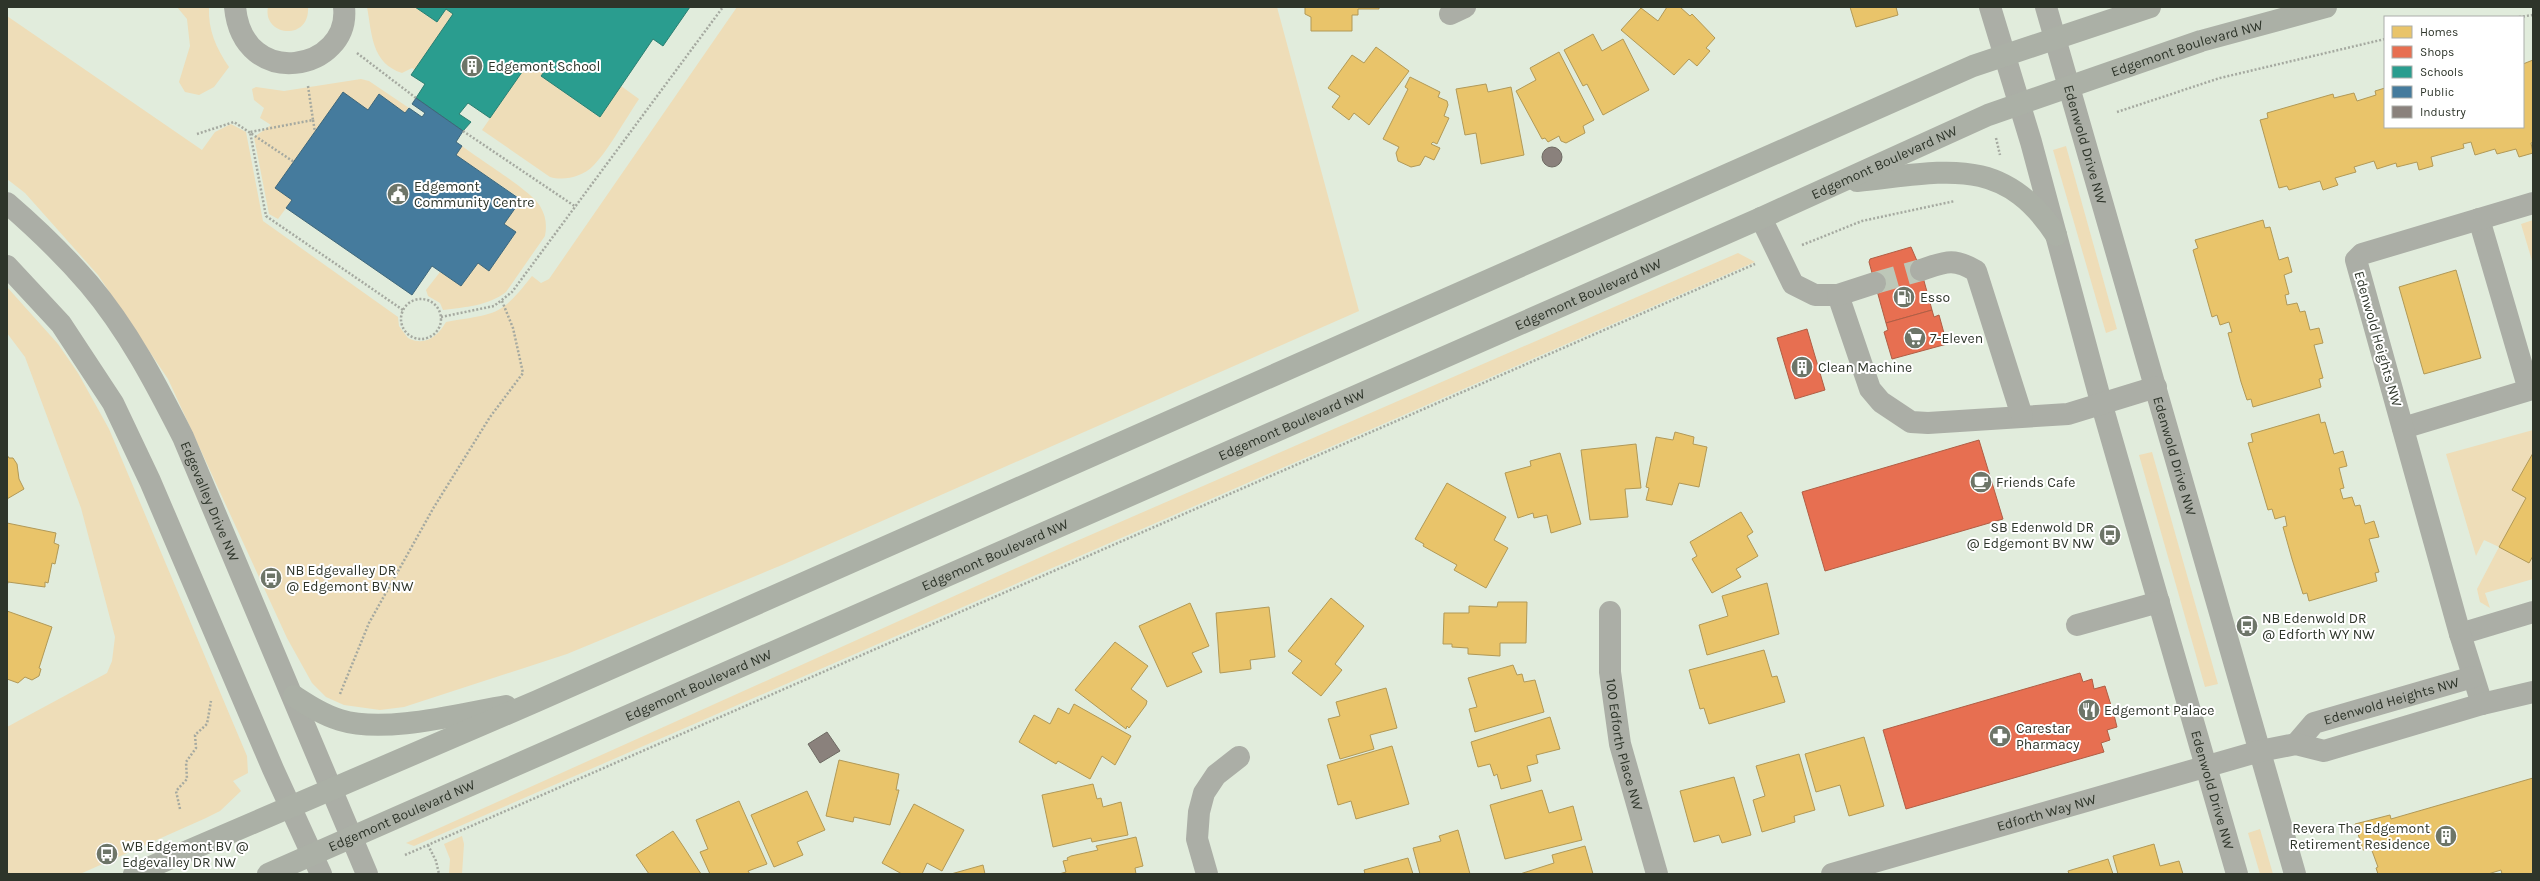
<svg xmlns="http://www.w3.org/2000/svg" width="2540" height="881" viewBox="0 0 2540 881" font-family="Karla,sans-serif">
	<rect width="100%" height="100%" fill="#e1ecdc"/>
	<g fill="#eeddb8">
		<path d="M177,7H209C208,30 216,48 229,67L214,87L199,95L185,92L179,82L190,46L187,19Z"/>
		<path d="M268,7H308C310,42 262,36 268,7Z"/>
		<path d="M367,7H415L436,22L446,9L453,14L415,70L412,68L402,73C371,63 372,33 367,7Z"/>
		<path d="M737,7H1277L1359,311L782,565L567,654L404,707L380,710L344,705L326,697L312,683L287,638L168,379L98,275L25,193L7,179V16L202,150L215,132L231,124L246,132L263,221L398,317L399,326L408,338C425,347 438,336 446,322C496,313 499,318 532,276L541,283L549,279Z"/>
		<path d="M529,62L544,72L541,76L599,117L621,86L639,99C626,118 608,151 593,166C582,177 564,181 550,177L482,130Z"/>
		<path d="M361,79L369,81L409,108L405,113L379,94L368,110L343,93L275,188L292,200L278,219L269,214L254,137L271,125L260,118L264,108L254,100L252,89L256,87L284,91Z"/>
		<path d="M462,146C479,159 531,191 540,206C546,216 547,225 545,236L506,292C488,306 465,307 443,310L440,303L428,296L426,290L440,272L461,286L478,263L489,271L516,233L504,224L521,199L456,155Z"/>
		<path d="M2066,146L2117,329L2106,333L2053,150Z"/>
		<path d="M2533,220V264L2521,224Z"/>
		<path d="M1738,253L1755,262L414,846L406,843L1072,543Z"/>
		<path d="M7,287L58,344L78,373L109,429L247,756L248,773L233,781L241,791L220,811L206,818L80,874H7V727L107,673L112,661L115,637L81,508L25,357L7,333Z"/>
		<path d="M2533,430V579L2485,593L2490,608L2480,602L2477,589L2499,547L2484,540L2476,556L2446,454Z"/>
		<path d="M2152,452L2218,684L2205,687L2139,455Z"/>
		<path d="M2260,829L2273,874H2260L2248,833Z"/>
		<path d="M462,836L464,844L462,874H449L450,859L444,844Z"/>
	</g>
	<g fill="#e9c46a" stroke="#b19957">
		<path d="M1305,7H1379V9H1358V15H1352V31H1311V17L1305,14Z"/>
		<path d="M1667,7H1680L1690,16L1692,14L1715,38L1706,48L1710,51L1697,66L1689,59L1674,75L1621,30L1641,8L1658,21Z"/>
		<path d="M1850,7H1896L1898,15L1856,27Z"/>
		<path d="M1593,34L1602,51L1623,39L1649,90L1603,115L1587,84L1583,86L1564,50Z"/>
		<path d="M1376,47L1409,71L1369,125L1354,113L1349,120L1332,107L1340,96L1328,88L1352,55L1364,63Z"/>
		<path d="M1559,52L1594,120L1583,126L1585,133L1566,143L1561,141L1559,136L1548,142L1545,138L1542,139L1516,91L1536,80L1530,68Z"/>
		<path d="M2533,60V142L2531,143L2533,153L2519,157L2516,149L2497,154L2495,149L2475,155L2471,142L2463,144L2464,148L2431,157L2433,166L2419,170L2417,162L2397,167L2396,163L2377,169L2374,161L2354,167L2356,172L2335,178L2338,185L2323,190L2320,181L2289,190L2287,186L2279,188L2260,120L2268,118L2267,113L2333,94L2334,98L2354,93L2357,101L2376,95L2375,91L2385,88V127H2523V64Z"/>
		<path d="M1410,77L1440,92L1438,97L1447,101L1448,105L1444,116L1449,118L1437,144L1433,142L1431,144L1440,148L1434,160L1425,156L1420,165L1411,167L1398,161L1396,153L1399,147L1383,139L1408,89L1405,87Z"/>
		<path d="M1486,84L1488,92L1511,87L1524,155L1481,164L1476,133L1465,135L1456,89Z"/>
		<path d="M2263,220L2265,228L2270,227L2279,260L2288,257L2292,272L2284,275L2289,294L2285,295L2287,305L2297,303L2300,312L2305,311L2310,330L2319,328L2323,343L2314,345L2323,378L2319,379L2321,387L2253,407L2251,399L2247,400L2241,382L2228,333L2232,332L2229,322L2220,325L2217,315L2212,317L2193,250L2198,248L2195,240Z"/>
		<path d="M2456,270L2481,358L2424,374L2399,287Z"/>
		<path d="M2319,414L2321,423L2325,422L2334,454L2343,451L2347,466L2339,468L2344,488L2340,489L2343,499L2352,497L2355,506L2360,505L2365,524L2374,521L2379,537L2369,539L2379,572L2375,573L2377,581L2309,601L2307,593L2303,594L2292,559L2283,527L2287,526L2285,516L2275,519L2272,509L2268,510L2248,443L2253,442L2251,434Z"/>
		<path d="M1675,432L1694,437L1693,444L1707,447L1699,487L1679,483L1672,505L1646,500L1649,488L1646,487L1656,437L1673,440Z"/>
		<path d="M1636,444L1641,488L1625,489L1628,517L1590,520L1581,450Z"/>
		<path d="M1560,453L1581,524L1551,533L1547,515L1534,518L1533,513L1518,518L1505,473L1531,466L1530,461Z"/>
		<path d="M2533,453V556L2529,563L2499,547L2526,498L2512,490Z"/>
		<path d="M7,455L9,458H13L17,464L19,479L24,489L7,499Z"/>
		<path d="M1447,483L1506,517L1494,540L1508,548L1486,588L1454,570L1457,565L1423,546L1424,544L1415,539Z"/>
		<path d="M1741,512L1753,532L1747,536L1758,556L1736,569L1741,577L1712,593L1692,559L1697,556L1690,542Z"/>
		<path d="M7,523L56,533L54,543L59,545L55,564L52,563L48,583L45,582V587L8,582L7,587Z"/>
		<path d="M1767,583L1779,634L1707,655L1699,625L1728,616L1722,596Z"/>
		<path d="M1331,598L1364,626L1335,664L1342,670L1321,696L1292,673L1302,661L1288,651Z"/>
		<path d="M1498,602H1527L1526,643H1500V656L1468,654V648L1452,647V644H1443L1444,613H1469V606L1497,607Z"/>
		<path d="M1190,603L1209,646L1192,653L1202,672L1167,687L1139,626Z"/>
		<path d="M1269,607L1275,657L1250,660L1251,669L1220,673L1216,613Z"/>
		<path d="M7,611L52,627L39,668L41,669L39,676L32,680L25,677L18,683L7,679Z"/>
		<path d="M1115,642L1148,666L1131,689L1147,701L1146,705L1129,728L1127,726L1126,729L1075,690Z"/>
		<path d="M1764,650L1772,677L1777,676L1785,702L1709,724L1704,708L1700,709L1689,670Z"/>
		<path d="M1513,665L1517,675L1522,674L1524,682L1535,680L1544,712L1475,732L1469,709L1477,707L1468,678Z"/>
		<path d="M1386,688L1397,728L1370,735L1374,749L1340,759L1328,719L1340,716L1336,702Z"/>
		<path d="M1074,704L1131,736L1115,765L1102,756L1090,779L1058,761L1056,764L1019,742L1034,715L1050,724L1058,708L1069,714Z"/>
		<path d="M1550,717L1560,749L1536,755L1538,763L1527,766L1531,781L1501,789L1497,774L1494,776L1490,764L1478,767L1471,742Z"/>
		<path d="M1864,737L1884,806L1849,816L1840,785L1816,792L1805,754Z"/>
		<path d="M1392,746L1409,804L1356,819L1351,801L1338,805L1327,765Z"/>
		<path d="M1799,754L1815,810L1794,816L1795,822L1762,832L1753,800L1765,796L1756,766Z"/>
		<path d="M839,760L899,774L896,790H899L890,825L854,817L853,822L826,816Z"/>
		<path d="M1734,777L1751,835L1722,843L1719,835L1694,842L1680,791Z"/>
		<path d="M2533,778V874H2502L2501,870L2488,874H2378L2376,868L2378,867L2371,848L2363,850L2355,824L2390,815L2391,819Z"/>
		<path d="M1093,784L1097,799L1101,798L1103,807L1121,802L1128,835L1092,842L1091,838L1053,847L1042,795Z"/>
		<path d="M1542,790L1549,813L1573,806L1582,840L1505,859L1490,805Z"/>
		<path d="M807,791L825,830L797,842L803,855L774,867L751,815Z"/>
		<path d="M739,801L767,864L748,871L750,874H710L700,852L708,849L696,820Z"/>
		<path d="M914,804L964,830L942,871L927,863L922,874H902L882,863Z"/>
		<path d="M1458,830L1470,874H1420L1413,848L1441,841L1439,836Z"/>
		<path d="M673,831L683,846L701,874H649L636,855Z"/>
		<path d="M1136,837L1143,866L1135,868L1136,874H1059L1066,872L1063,861L1068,860L1067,858L1071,856L1098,850L1096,846Z"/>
		<path d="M2154,844L2160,866L2179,861L2183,874H2118L2113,856Z"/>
		<path d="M1585,846L1593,874H1520L1554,863L1552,855Z"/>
		<path d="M1408,858L1413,874H1365L1364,870Z"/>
		<path d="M2108,859L2113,874H2069L2068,871Z"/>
		<path d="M983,865L985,874H951Z"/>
	</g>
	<g fill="#e76f51" stroke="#b05e45">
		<path d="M1911,247L1921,270L1932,310L1886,323L1869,262L1870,259Z"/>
		<path d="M1932,310L1934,317L1939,315L1947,344L1892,359L1884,332L1888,330L1886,323Z"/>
		<path d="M1807,329L1825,390L1795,399L1777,338Z"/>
		<path d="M1979,440L2003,519L1825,571L1802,492Z"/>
		<path d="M2080,673L2083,682L2092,679L2094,689L2105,686L2114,715L2117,727L2107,730L2110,740L2101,743L2104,752L1906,809L1883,730Z"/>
	</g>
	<path fill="#2a9d8f" stroke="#2b7e71" d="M415,7H690L663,46L653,39L600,117L541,76L544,72L529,62L490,118L468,103L459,114L471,122L463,131L416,98L425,84L411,75L453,14L446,9L437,22Z"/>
	<path fill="#457b9d" stroke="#3e667a" d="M343,92L368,110L379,94L405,113L409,108L422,117L425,113L412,104L416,98L463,131L456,142L462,146L456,155L521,200L504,224L516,232L489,271L478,263L461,286L432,266L412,295L286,208L292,200L275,188Z"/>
	<g fill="#8a817c" stroke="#6e6a63">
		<circle cx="1552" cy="157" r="10"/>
		<path d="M827,732L840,751L820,763L808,744Z"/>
	</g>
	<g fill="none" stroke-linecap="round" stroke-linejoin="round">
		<path stroke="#bdc7b8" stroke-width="22" stroke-dasharray="22 11" stroke-linecap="butt" d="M1875,283L1921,270"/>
		<g stroke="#a5a9a0" stroke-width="2.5" stroke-dasharray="2 2" stroke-linecap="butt">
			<path d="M2519,17L2533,15"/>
			<path d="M357,53L416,98"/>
			<path d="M308,86L313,120L250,132L266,216L403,310"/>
			<path d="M2117,112L2220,78L2385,39"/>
			<path d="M313,120L315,132"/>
			<path d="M463,131L576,207"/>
			<path d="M197,134L234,122L294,162"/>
			<path d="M1996,138L2000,155"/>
			<path d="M1802,245L1862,221L1955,201"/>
			<circle cx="421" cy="319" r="20"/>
			<path d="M441,317L494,306L512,292L723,7"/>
			<path d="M340,694L369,623L434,507L490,417L523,373L513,328L502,301"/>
			<path d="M180,809L176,791L187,779L186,762L196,748L195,735L207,724L211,701"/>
			<path d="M428,845L436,861L439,874"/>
			<path d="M405,855L1755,264"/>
		</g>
		<g stroke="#abaea6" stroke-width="22">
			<path d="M235,7C243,92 351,71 344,7"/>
			<path id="s1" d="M1990,7L2031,142L2101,402L2237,874"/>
			<path id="s2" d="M2046,7L2295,874"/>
			<path d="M1450,14L1465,7"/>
			<path id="s3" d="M7,203C36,228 64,255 89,284C128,330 156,384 183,437L367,874"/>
			<path d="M1761,218L1793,284L1815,295H1838L1870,389L1881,402L1911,422L1928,423L2068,414L2156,387"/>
			<path d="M7,266L61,324L113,403L150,481L273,769L321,874"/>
			<path d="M1921,270C1945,262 1953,257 1976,271L2022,416"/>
			<path d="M1838,295L1875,283"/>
			<path d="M2403,428L2529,390L2479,219"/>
			<path id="s4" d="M1610,612V672L1620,744L1657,874"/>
			<path d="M2077,625L2159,602"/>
			<path d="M2460,634L2533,612"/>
			<path d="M2482,704L2460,634L2356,260L2362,254L2533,203"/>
			<path id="s5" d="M2296,744L2314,723L2473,677"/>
			<path d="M1207,874L1197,839L1199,812L1204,793L1216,775L1239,757"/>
			<path id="s6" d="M1832,874L2260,751L2296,744L2324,751L2482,704L2533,692"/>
		</g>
		<g stroke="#abb0a6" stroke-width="22">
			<path d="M1857,181C1941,173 2002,152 2056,235"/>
			<path d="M294,696C308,705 323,715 340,720C385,734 460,714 506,706"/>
			<path d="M134,874L537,701L1973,66L2150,7"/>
			<path id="s7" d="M268,874L1761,218L1988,115L2201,41L2326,7"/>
		</g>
	</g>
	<defs>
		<g id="building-disc" transform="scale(1.15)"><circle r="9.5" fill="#6d7568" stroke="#fff"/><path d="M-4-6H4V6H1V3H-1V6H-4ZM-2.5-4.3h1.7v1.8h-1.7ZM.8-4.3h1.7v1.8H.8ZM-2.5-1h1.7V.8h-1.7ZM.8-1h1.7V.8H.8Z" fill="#fff"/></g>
		<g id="civic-disc" transform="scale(1.15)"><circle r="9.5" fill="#6d7568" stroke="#fff"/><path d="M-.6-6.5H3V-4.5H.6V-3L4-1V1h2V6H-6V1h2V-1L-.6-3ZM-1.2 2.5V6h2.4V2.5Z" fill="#fff"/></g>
		<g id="fuel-disc" transform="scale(1.15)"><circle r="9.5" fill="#6d7568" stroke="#fff"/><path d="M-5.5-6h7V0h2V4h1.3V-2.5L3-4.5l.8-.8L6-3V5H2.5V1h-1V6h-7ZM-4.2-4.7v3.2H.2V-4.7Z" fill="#fff"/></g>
		<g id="supermarket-disc" transform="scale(1.15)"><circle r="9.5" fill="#6d7568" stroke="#fff"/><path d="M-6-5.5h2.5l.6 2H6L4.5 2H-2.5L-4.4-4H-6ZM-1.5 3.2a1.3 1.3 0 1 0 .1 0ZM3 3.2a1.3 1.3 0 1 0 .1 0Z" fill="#fff"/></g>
		<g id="cafe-disc" transform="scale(1.15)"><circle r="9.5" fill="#6d7568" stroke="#fff"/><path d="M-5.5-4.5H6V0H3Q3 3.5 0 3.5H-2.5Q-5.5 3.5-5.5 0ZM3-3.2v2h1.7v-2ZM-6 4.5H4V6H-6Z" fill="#fff"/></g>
		<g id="bus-disc" transform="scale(1.15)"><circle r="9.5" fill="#6d7568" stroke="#fff"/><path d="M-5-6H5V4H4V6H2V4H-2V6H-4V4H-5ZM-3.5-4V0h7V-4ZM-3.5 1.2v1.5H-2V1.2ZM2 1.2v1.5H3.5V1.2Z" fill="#fff"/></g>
		<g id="restaurant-disc" transform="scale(1.15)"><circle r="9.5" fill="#6d7568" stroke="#fff"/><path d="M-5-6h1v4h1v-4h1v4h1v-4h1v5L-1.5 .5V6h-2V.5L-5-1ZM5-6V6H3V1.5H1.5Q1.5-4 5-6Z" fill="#fff"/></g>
		<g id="pharmacy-disc" transform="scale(1.15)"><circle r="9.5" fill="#6d7568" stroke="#fff"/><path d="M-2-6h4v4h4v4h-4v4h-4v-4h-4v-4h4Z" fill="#fff"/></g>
	</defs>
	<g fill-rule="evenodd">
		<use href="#building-disc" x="472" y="66"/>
		<use href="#civic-disc" x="398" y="194"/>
		<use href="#fuel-disc" x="1904" y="297"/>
		<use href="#supermarket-disc" x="1915" y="338"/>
		<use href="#building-disc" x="1802" y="367"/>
		<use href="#cafe-disc" x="1981" y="482"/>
		<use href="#bus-disc" x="2110" y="535"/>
		<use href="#bus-disc" x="271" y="578"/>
		<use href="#bus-disc" x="2247" y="626"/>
		<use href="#restaurant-disc" x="2089" y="710"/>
		<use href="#pharmacy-disc" x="2000" y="736"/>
		<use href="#building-disc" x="2446" y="836"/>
		<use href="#bus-disc" x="107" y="854"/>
	</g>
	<g text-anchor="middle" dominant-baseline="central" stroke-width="4" stroke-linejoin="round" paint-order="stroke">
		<g font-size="14" fill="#2e352a" stroke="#fff">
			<text stroke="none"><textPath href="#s7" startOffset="2090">Edgemont Boulevard NW</textPath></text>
			<text stroke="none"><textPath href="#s2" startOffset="143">Edenwold Drive NW</textPath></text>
			<text stroke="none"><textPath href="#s7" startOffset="1766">Edgemont Boulevard NW</textPath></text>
			<text stroke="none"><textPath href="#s7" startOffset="1442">Edgemont Boulevard NW</textPath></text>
			<text transform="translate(2378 339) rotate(74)">Edenwold Heights NW</text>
			<text stroke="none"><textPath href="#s7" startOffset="1118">Edgemont Boulevard NW</textPath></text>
			<text stroke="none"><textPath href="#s2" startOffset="467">Edenwold Drive NW</textPath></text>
			<text stroke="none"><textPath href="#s3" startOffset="365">Edgevalley Drive NW</textPath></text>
			<text stroke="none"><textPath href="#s7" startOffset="794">Edgemont Boulevard NW</textPath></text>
			<text stroke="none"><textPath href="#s7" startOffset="470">Edgemont Boulevard NW</textPath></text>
			<text stroke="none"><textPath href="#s5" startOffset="108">Edenwold Heights NW</textPath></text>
			<text stroke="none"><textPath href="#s4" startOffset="134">100 Edforth Place NW</textPath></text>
			<text stroke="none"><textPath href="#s1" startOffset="814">Edenwold Drive NW</textPath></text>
			<text stroke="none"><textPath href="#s6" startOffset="223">Edforth Way NW</textPath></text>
			<text stroke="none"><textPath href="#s7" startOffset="146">Edgemont Boulevard NW</textPath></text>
		</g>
		<g font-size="14" fill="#2e352a" stroke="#fff" text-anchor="start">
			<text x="488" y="66">Edgemont School</text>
			<text x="414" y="186">Edgemont<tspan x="414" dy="16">Community Centre</tspan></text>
			<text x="1920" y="297">Esso</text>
			<text x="1930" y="338">7-Eleven</text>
			<text x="1818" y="367">Clean Machine</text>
			<text x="1996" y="482">Friends Cafe</text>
			<text x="2094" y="527" text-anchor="end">SB Edenwold DR<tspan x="2094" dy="16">@ Edgemont BV NW</tspan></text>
			<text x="286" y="570">NB Edgevalley DR<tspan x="286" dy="16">@ Edgemont BV NW</tspan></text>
			<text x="2262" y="618">NB Edenwold DR<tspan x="2262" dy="16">@ Edforth WY NW</tspan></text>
			<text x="2104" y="710">Edgemont Palace</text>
			<text x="2016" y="728">Carestar<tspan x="2016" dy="16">Pharmacy</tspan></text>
			<text x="2430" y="828" text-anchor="end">Revera The Edgemont<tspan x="2430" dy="16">Retirement Residence</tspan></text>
			<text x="122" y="846">WB Edgemont BV @<tspan x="122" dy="16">Edgevalley DR NW</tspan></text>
		</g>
	</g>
	<rect width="2540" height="881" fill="none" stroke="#2e352a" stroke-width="16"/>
	<rect x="2384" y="16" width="140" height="112" fill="#ffffff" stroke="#abaeaa"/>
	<rect x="2392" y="26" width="20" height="12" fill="#e9c46a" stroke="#abaeaa"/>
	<text x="2420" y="36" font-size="12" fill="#2e352a">Homes</text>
	<rect x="2392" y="46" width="20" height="12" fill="#e76f51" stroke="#abaeaa"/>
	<text x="2420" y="56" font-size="12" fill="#2e352a">Shops</text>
	<rect x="2392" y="66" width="20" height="12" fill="#2a9d8f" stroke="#abaeaa"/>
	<text x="2420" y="76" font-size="12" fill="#2e352a">Schools</text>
	<rect x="2392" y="86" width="20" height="12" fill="#457b9d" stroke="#abaeaa"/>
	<text x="2420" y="96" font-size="12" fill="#2e352a">Public</text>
	<rect x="2392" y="106" width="20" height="12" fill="#8a817c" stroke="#abaeaa"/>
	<text x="2420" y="116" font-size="12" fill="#2e352a">Industry</text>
</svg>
